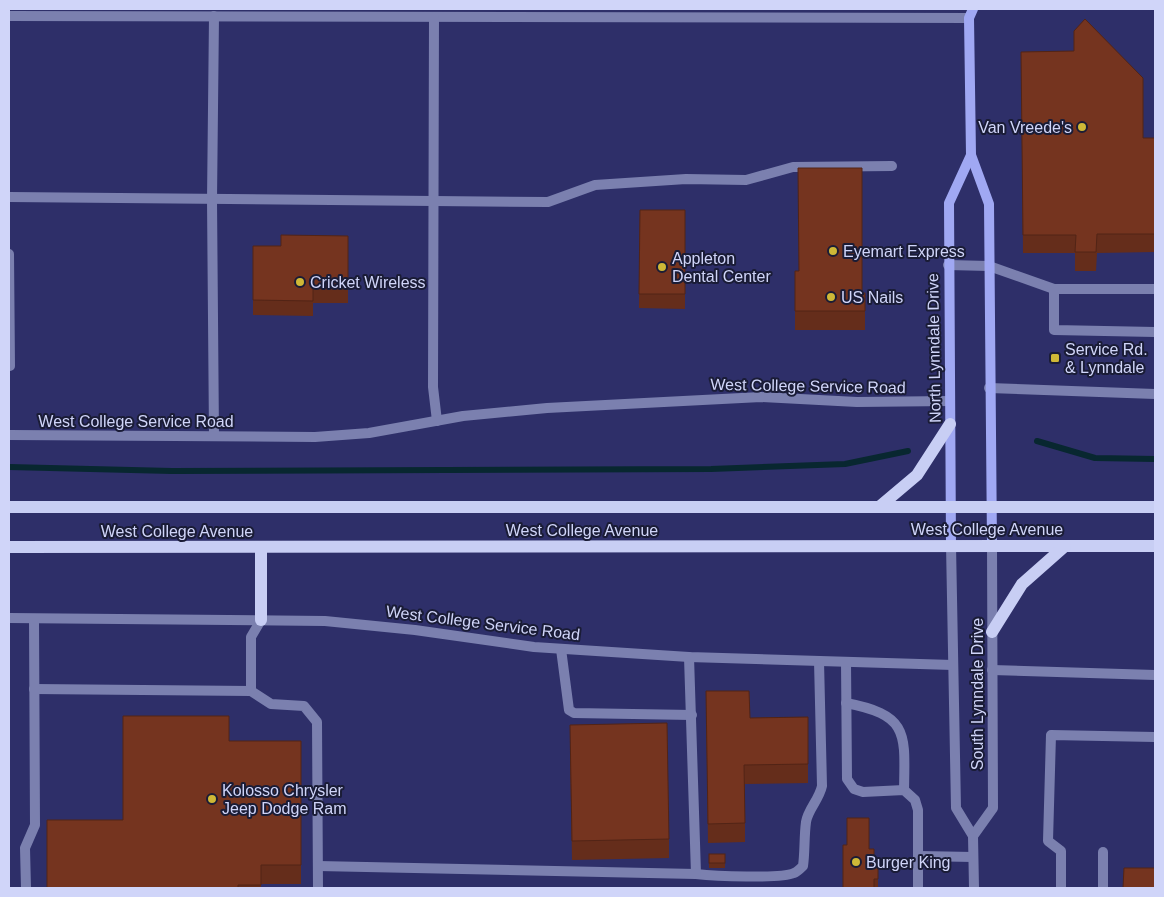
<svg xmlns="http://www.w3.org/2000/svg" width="1164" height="897" viewBox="0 0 1164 897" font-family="Arial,sans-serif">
	<rect width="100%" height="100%" fill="#2e2f69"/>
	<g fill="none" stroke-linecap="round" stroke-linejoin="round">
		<g stroke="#082730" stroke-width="6">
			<path d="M1037,441L1095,458L1155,459"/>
			<path d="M9,467L172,471L711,469L845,464L908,451"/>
		</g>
		<g stroke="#7b80af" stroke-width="10">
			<path d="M9,16L969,18"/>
			<path d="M434,17L433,387L437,421"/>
			<path d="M9,197L548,202L595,185L686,179L746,180L793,167L892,166"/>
			<path d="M9,254L10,366"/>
			<path d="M948,265L989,266L1054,289H1155"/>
			<path d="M1054,289V330L1155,332"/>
			<path d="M214,436L212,200L214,16"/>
			<path d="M561,649L569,710L574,713L692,715"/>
			<path d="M689,657L696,874C714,876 780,879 794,873C797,872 801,868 803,866C805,852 804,837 806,822C808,809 819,800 822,786L819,661"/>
			<path d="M846,662L847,779L854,789L863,792L904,790L915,800L918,810V888"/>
			<path d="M34,689L251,691V637L261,620"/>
			<path d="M251,691L271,704L304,706L317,722L318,888"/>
			<path d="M846,703C909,715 905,733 904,790"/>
			<path d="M1103,852V888"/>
			<path d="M919,856L973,857"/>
			<path d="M318,866L696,874"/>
			<path d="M26,888L25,848L35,825L34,619"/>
			<path d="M1061,888V851L1048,841L1051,735L1155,737"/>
		</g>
		<path stroke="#7b80af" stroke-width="10" d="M992,670L1155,675"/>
		<g stroke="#7b80af" stroke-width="10">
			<path d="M989,388L1155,394"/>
			<path d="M9,435L315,437L369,433L463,416L547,408L761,397L857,402L950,401"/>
			<path d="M951,545L956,808L973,836L974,888"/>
			<path d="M9,618L325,621L415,630L534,647L689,657L953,665"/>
			<path d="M973,836L993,808L992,546"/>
		</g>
		<g stroke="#a0a8f3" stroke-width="10">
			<path d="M973,9L969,18L971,155L989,204L992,546"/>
			<path d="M951,545L949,203L971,155"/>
		</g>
		<g stroke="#c8cef4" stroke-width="12">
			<path d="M9,507H1155"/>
			<path d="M879,507L917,475L950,424"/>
			<path d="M9,547L1155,546"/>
			<path d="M261,620V547"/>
			<path d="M992,632L1022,584L1065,546"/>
		</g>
	</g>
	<g fill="#652d1b">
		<path d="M1074,51L1143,138H1155V252L1097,253L1096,271H1075V253H1023L1021,52Z"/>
		<path d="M640,210H685V309L639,308Z"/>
		<path d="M348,236V303H313V316L253,315V246H281Z"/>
		<path d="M795,271L862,293H865V330H795Z"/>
		<path d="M706,691L750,718L808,717V783L745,784V842L708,843Z"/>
		<path d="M229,741H301V884H261V888H47L123,820Z"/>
		<path d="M570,744L669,839V858L572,860Z"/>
		<path d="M869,849L874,860H878V888H843Z"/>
		<rect x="709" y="854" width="16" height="14"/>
	</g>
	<g fill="#75341f" stroke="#522416">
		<path d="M1085,19L1143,78V138H1155V234H1097L1096,252H1075L1076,235H1023L1021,52L1074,51V31Z"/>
		<path d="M798,168H862V293H865V311H795V271H799Z"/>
		<path d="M640,210H685V294H639Z"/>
		<path d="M281,235L348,236V288H313V301L253,300V246H281Z"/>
		<path d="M706,691H749L750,718L808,717V764L744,765L745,823L708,824Z"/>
		<path d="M123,716H229V741H301V865H261V885H238V888H47V820H123Z"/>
		<path d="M667,723L669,839L572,841L570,725Z"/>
		<path d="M847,818H869V849H874V860H878V879H874V888H843V845H847Z"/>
		<rect x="709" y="854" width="16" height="9"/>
		<path d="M1124,868H1155V888H1123Z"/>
	</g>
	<g fill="#cfb837" stroke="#1a1c36" stroke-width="2">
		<circle cx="1082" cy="127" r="5"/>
		<circle cx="833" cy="251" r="5"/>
		<circle cx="662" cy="267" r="5"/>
		<circle cx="300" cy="282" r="5"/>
		<circle cx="831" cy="297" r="5"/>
		<rect x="1050" y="353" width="10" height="10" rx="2.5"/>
		<circle cx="212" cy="799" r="5"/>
		<circle cx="856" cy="862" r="5"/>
	</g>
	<g text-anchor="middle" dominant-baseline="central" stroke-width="4" stroke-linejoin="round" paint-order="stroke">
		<g font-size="16" fill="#d0d5f9" stroke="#1a1c36" text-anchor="start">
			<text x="1072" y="127" text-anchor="end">Van Vreede's</text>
			<text x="843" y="251">Eyemart Express</text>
			<text x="672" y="258">Appleton<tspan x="672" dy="18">Dental Center</tspan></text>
			<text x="310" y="282">Cricket Wireless</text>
			<text x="841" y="297">US Nails</text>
			<text x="1065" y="349">Service Rd.<tspan x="1065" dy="18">&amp; Lynndale</tspan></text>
			<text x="222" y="790">Kolosso Chrysler<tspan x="222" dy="18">Jeep Dodge Ram</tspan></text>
			<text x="866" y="862">Burger King</text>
		</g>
		<g font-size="16" fill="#d0d5f9" stroke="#1a1c36">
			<text transform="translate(934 348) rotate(-91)">North Lynndale Drive</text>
			<text transform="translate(808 386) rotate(1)">West College Service Road</text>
			<text x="136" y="421">West College Service Road</text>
			<text x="987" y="529">West College Avenue</text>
			<text x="582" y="530">West College Avenue</text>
			<text x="177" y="531">West College Avenue</text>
			<text transform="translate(483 623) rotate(7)">West College Service Road</text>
			<text transform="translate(977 694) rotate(-90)">South Lynndale Drive</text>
		</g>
	</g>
	<rect width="1164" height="897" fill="none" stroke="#d0d5f9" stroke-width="20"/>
</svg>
